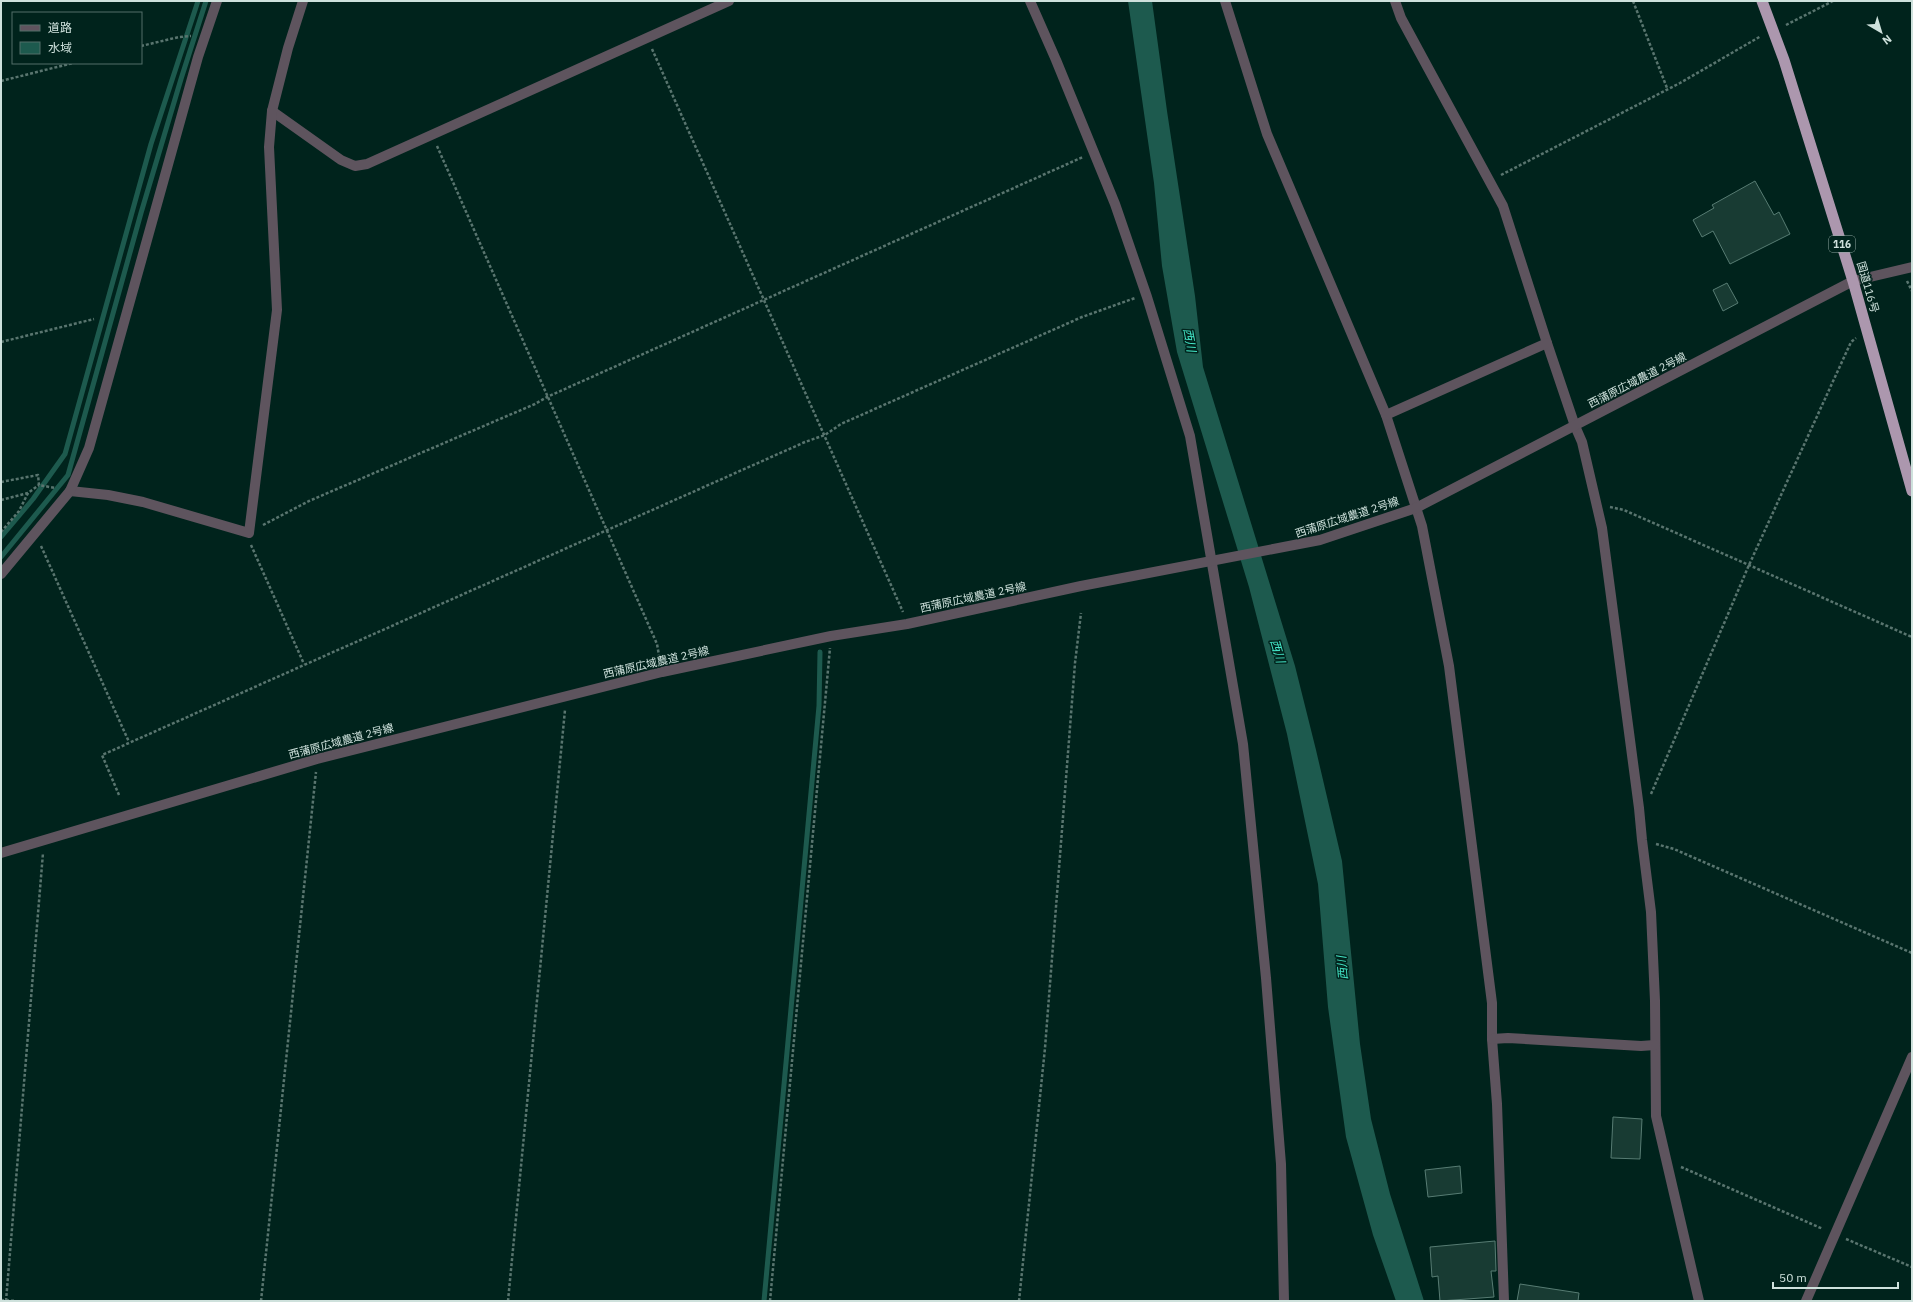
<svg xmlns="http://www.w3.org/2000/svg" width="1913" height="1302" viewBox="0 0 1913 1302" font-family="'IBM Plex Sans','Noto Sans JP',sans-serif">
	<rect width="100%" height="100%" fill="#00231c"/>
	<path fill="#1d5a4e" d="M1128,1H1152L1167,111L1195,296L1203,367L1295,666L1316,750L1342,861L1360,1044L1371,1119L1390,1194L1424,1301H1396L1373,1235L1346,1137L1328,1007L1318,884L1287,734L1249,587L1177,352L1162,266L1154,183Z"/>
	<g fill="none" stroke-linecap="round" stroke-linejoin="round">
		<g stroke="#1d5a4e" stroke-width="5">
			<path d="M1,537L33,499L65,454L151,144L198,1"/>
			<path d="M1,557L68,475L141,213L181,79L206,1"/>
			<path d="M764,1301L819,706L820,652"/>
		</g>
	</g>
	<g fill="#183b33" stroke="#577c73">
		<path d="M1755,181L1774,215L1779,212L1790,234L1730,264L1713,231L1702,237L1693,220L1714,208L1712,205Z"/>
		<path d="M1727,283L1738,303L1723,311L1713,290Z"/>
		<path d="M1613,1117L1642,1119L1640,1159L1611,1158Z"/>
		<path d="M1460,1166L1462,1193L1428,1197L1425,1170Z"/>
		<path d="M1495,1241L1496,1271H1491L1494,1297L1440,1301L1438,1276L1432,1277L1430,1247Z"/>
		<path d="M1520,1284L1579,1293L1578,1301H1517Z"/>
	</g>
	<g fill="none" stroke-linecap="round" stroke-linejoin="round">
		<g stroke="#59756f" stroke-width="2.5" stroke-dasharray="3 2" stroke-linecap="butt">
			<path d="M1633,1L1667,88"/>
			<path d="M1786,25L1833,1"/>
			<path d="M141,46L179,37L191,36"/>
			<path d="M652,49L903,612"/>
			<path d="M1,81L73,63"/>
			<path d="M437,146L657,644L660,661"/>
			<path d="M1501,175L1680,83L1761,36"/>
			<path d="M1907,281L1912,291"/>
			<path d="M1,342L94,319"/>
			<path d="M1,482L38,475L39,485L55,488"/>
			<path d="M1,500L28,493L39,485"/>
			<path d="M1610,507L1624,510L1912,637"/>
			<path d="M263,525L309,501L535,404L547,397L1083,157"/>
			<path d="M1,532L19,511L28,493"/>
			<path d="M251,545L304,664"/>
			<path d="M41,546L129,742"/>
			<path d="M1651,794L1749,565L1851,342L1856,338"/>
			<path d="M119,795L102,755L805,442L825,435L841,424L1082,317L1135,298"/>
			<path d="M1656,844L1674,849L1912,953"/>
			<path d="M1681,1167L1823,1229"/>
			<path d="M1846,1239L1912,1267"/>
			<path d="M1,1300L16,1301"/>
			<path d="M6,1301L43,853"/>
			<path d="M261,1301L316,772"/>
			<path d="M508,1301L565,710"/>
			<path d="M770,1301L830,648"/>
			<path d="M1019,1301L1045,1048L1075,663L1081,613"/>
		</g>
		<g stroke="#5e545e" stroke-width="10">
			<path d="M1225,1L1267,134L1386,415L1422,526L1449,666L1492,1003V1039L1497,1104L1504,1301"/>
			<path d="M1395,1L1401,18L1421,55L1503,206L1547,343L1575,426L1582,442L1602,528L1639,808L1642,840L1651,912L1655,1001L1656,1116L1699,1301"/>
			<path d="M272,111L341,160L355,166L367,164L729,1"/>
			<path d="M1386,415L1547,343"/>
			<path d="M70,491L108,495L143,502L249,533L277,310L269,147L272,111L288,48L303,1"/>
			<path d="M1,574L70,491L89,448L198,57L217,1"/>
			<path d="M1492,1039L1508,1038L1641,1046L1655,1045"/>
			<path d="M1806,1301L1912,1057"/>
		</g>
		<g stroke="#5e545e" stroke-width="10">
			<path d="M1030,1L1056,60L1115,204L1147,297L1190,436L1243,744L1266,978L1281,1164L1284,1301"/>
			<path d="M1,853L317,759L662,672L831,636L907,624L1081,586L1320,540L1416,508L1853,281L1912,267"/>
		</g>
		<path stroke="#ac97ae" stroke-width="11" d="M1762,1L1784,60L1853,281L1912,491"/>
	</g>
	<g text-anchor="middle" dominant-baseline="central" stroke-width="3" stroke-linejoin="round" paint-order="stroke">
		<rect fill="#00231c" stroke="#90a8a2" stroke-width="1" x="1829" y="236" width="26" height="16" rx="3"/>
		<g font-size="10" font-weight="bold" fill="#cee1dc">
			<text x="1842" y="244">116</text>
		</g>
		<g font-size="11" fill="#cee1dc" stroke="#00231c">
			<text transform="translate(1868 287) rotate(74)">国道116号</text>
			<text transform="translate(1637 380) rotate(-27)">西蒲原広域農道 2号線</text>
			<text transform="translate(1347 517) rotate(-18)">西蒲原広域農道 2号線</text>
			<text transform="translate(973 597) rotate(-12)">西蒲原広域農道 2号線</text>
			<text transform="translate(656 662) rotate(-13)">西蒲原広域農道 2号線</text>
			<text transform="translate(341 741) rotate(-15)">西蒲原広域農道 2号線</text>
		</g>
		<g font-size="12" font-style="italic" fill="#44e7c8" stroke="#00231c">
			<text transform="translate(1190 340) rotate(80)">西川</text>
			<text transform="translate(1278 651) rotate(74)">西川</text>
			<text transform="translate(1342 968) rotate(-95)">西川</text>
		</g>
	</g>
	<rect width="1913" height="1302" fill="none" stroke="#cee1dc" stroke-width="4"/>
	<rect x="12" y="12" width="130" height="52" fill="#00231c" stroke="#526f69"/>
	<rect x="20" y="25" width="20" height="6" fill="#5e545e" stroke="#526f69"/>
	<text x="48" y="32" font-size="12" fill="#cee1dc">道路</text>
	<rect x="20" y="42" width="20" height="12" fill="#1d5a4e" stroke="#526f69"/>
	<text x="48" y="52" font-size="12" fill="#cee1dc">水域</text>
	<g transform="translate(1881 32) rotate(142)" stroke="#00231c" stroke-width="3" paint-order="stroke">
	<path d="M0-3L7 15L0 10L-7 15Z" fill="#cee1dc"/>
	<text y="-6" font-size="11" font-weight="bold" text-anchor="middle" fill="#cee1dc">N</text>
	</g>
	<path d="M1773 1282v6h125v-6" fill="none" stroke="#cee1dc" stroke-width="2"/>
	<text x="1779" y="1282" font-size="12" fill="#cee1dc" stroke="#00231c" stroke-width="3" paint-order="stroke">50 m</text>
</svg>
